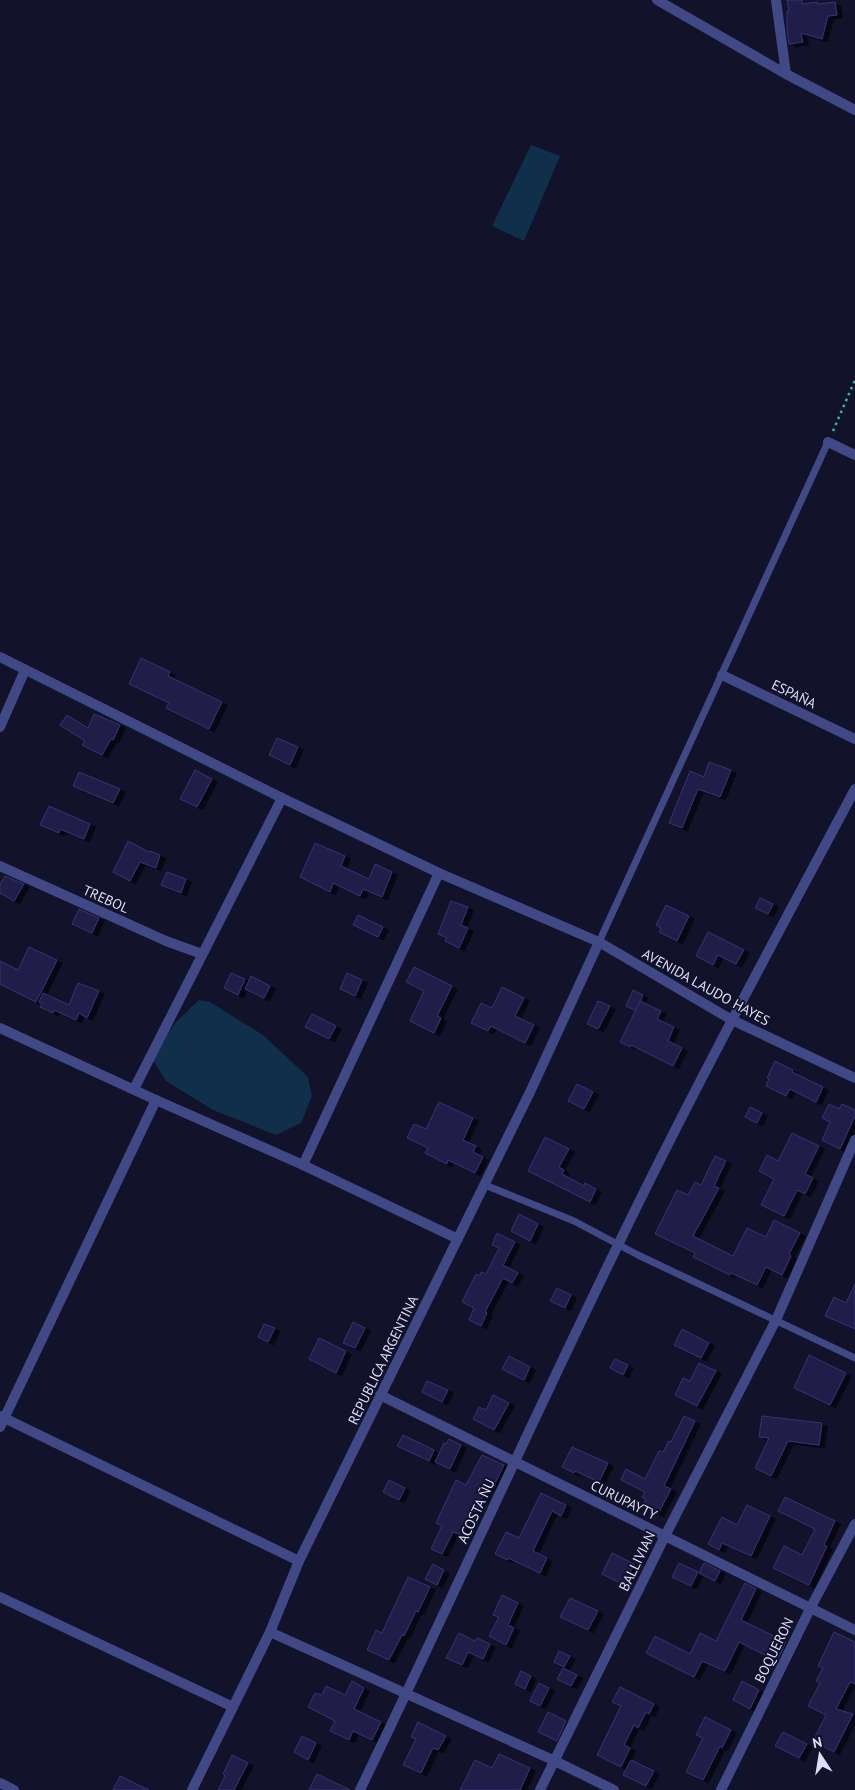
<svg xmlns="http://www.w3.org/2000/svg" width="855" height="1790" viewBox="0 0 855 1790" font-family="'PT Sans',sans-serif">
	<defs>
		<filter id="shadow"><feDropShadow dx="5.5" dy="3" stdDeviation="0" flood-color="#0009"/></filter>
	</defs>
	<rect width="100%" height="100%" fill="#12122a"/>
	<g fill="#102f4b">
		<path d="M531,145L560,156L524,241L492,226Z"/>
		<path d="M199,1000L210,1002L263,1035L308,1077L312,1096L301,1123L276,1135L213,1110L166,1081L151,1057L177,1021Z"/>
	</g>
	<g fill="#211f49" stroke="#353374" filter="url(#shadow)">
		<path d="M787,0H802V4L817,2V4L835,2L837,15L828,16L822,39L801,33L803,42L789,44L787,30V11H789Z"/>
		<path d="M141,658L170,672L168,676L222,702L209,729L166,708L169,703L129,684Z"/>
		<path d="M94,714L120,725L113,740L111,739L102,755L82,745L85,741L60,725L67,715L88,728Z"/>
		<path d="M277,738L298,747L290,765L269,755Z"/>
		<path d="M709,762L731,770L720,797L698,789L682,828L669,823L690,771L704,777Z"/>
		<path d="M195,770L212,779L197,807L180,799Z"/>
		<path d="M79,772L120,789L113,803L73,786Z"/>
		<path d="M49,806L90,824L84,839L60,829L59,833L40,825Z"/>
		<path d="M128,841L149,852L150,851L160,855L156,868L140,862L130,881L113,872Z"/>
		<path d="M315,843L345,856L341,866L369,879L375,864L392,872L382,897L363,889L360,896L333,883L330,892L300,877Z"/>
		<path d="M167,872L186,879L181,893L161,885Z"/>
		<path d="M5,876L24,884L14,901L0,893V884Z"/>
		<path d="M760,898L773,904L768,914L755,908Z"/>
		<path d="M451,901L468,907L461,925L468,928L459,948L445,941L447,938L438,934Z"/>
		<path d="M666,905L689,916L677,941L659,932L661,928L656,925Z"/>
		<path d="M79,909L99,918L92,933L72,924Z"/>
		<path d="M358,915L383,927L378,937L353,925Z"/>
		<path d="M708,932L744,950L736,964L718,955L713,965L696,956Z"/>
		<path d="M29,947L57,960L36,1002L0,984V961L18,970Z"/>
		<path d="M414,967L452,986L437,1016L441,1018L434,1033L410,1021L424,991L406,982Z"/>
		<path d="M231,973L245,979L238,995L224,988Z"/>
		<path d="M347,973L362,980L355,996L340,989Z"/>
		<path d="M251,976L270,986L264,998L245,989Z"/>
		<path d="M78,983L99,991L87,1018L79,1013L76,1020L54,1010L53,1013L40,1007L42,1004L39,1002L43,993L69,1005Z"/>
		<path d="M502,987L524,998L515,1016L534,1025L525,1043L491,1026L488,1031L471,1023L481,1003L492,1008Z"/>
		<path d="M633,990L643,995L636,1011L626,1006Z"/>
		<path d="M598,1001L610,1006L598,1029L587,1024Z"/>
		<path d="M640,1001L661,1011L657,1019L674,1027L668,1041L682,1048L673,1066L631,1045L630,1047L620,1042Z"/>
		<path d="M312,1014L336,1026L329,1039L305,1027Z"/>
		<path d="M775,1061L793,1070L792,1072L823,1087L816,1102L790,1089L786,1096L766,1086L769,1079L767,1078Z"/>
		<path d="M577,1084L593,1092L584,1109L568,1101Z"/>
		<path d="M439,1102L473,1118L463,1140L476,1146L473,1152L483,1157L475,1173L448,1160L447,1164L425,1153L428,1148L407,1138L414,1124L426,1129Z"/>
		<path d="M829,1104L839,1109L842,1104L855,1110V1116L840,1149L822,1140L830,1122L822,1118Z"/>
		<path d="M750,1107L762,1113L757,1123L745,1117Z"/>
		<path d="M792,1133L819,1146L805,1174L813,1178L805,1194L797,1190L784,1216L761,1205L774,1179L759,1171L767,1155L778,1161Z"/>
		<path d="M545,1137L569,1149L559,1167L564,1170L562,1174L584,1186L585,1183L596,1189L590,1202L528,1171Z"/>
		<path d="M715,1156L726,1161L714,1186L719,1188L693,1236L733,1256L747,1228L766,1237L774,1220L800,1233L789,1254L791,1256L782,1275L766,1267L757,1285L731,1273L730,1275L693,1257L695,1253L655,1234L677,1190L688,1195L695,1182L701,1185Z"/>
		<path d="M519,1214L538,1224L530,1241L511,1231Z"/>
		<path d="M497,1233L515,1242L503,1265L518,1273L512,1283L503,1278L485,1312L487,1313L481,1326L469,1320L474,1308L462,1302L476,1274L480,1276L481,1272L486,1274L499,1248L492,1245Z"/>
		<path d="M855,1284V1329L825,1316L834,1297L846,1303Z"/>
		<path d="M557,1288L571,1295L565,1308L550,1301Z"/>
		<path d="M353,1322L365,1328L355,1348L343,1343Z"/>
		<path d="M264,1324L275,1328L268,1342L258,1337Z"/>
		<path d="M682,1329L709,1343L701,1358L674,1345Z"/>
		<path d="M319,1338L346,1351L336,1373L309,1359Z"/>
		<path d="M809,1355L846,1373L830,1405L794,1388Z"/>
		<path d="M509,1356L530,1367L524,1380L502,1369Z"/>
		<path d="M615,1359L628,1365L623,1375L610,1368Z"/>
		<path d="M699,1363L716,1371L697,1406L675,1395L683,1378L690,1381Z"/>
		<path d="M427,1381L448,1390L442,1402L422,1392Z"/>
		<path d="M493,1395L509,1403L494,1430L473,1419L479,1407L486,1410Z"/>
		<path d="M684,1416L695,1421L664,1486L671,1489L658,1514L642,1507L646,1499L642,1497L645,1492L621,1480L626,1469L645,1479L659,1451L663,1452L669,1441L671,1442Z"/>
		<path d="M762,1416L822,1423L819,1445L788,1441L771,1476L755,1468L769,1438L759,1437Z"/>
		<path d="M403,1435L434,1450L429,1461L397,1446Z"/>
		<path d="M449,1439L461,1445L450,1469L435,1462L444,1443L446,1444Z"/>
		<path d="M572,1447L608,1463L599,1482L575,1471L574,1473L562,1467Z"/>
		<path d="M482,1455L504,1465L493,1487L489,1485L475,1512L473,1511L461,1535L453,1532L442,1554L431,1549L442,1526L436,1523L456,1480L466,1485Z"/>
		<path d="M389,1480L405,1488L399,1500L383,1492Z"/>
		<path d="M541,1493L566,1505L561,1516L552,1511L533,1551L547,1558L540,1573L508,1558L507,1560L495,1554L506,1532L519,1538Z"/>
		<path d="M785,1497L835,1521L824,1545L827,1546L809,1585L773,1568L784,1546L802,1555L815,1529L778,1511Z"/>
		<path d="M747,1505L770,1516L751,1556L722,1543L719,1550L708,1544L722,1517L737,1525Z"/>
		<path d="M612,1553L634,1564L624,1585L602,1574Z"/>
		<path d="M679,1563L698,1572L691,1586L672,1577Z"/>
		<path d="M704,1563L720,1571L715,1581L699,1573Z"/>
		<path d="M433,1564L444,1570L437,1585L425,1579Z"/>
		<path d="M408,1577L430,1587L418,1612L416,1611L404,1636L402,1635L389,1660L367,1650L376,1630L382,1633Z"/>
		<path d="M745,1583L756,1589L741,1620L786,1642L777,1661L739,1642L725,1671L702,1661L694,1677L646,1653L655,1636L690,1654L700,1633L716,1641Z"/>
		<path d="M502,1595L518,1603L508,1625L514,1628L506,1645L489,1636L499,1617L493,1615Z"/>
		<path d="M570,1598L598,1611L588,1630L560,1617Z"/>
		<path d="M834,1632L855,1642V1684L850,1682L836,1709L853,1714L834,1752L813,1741L826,1715L808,1706L820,1683L816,1681L823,1668L818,1666Z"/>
		<path d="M459,1633L475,1641L477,1638L490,1644L483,1659L468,1652L462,1665L446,1658Z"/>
		<path d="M559,1651L570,1656L564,1667L554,1662Z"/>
		<path d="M563,1668L577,1675L571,1686L557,1679Z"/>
		<path d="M521,1671L531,1676L525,1689L515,1684Z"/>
		<path d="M352,1681L364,1688L354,1709L381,1722L372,1740L353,1731L349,1740L330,1731L335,1721L308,1707L315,1693L322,1695L326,1686L345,1695Z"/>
		<path d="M742,1681L759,1690L750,1709L733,1700Z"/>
		<path d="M539,1683L549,1688L540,1706L530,1701Z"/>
		<path d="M620,1687L654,1704L649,1714L646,1712L638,1728L634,1725L624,1745L630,1748L621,1767L597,1755L621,1706L612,1702Z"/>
		<path d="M548,1712L566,1721L557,1741L538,1732Z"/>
		<path d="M705,1717L731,1730L722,1748L720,1746L703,1780L686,1772L703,1738L696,1735Z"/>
		<path d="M418,1722L446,1736L438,1750L433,1748L421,1773L403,1765L416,1739L411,1737Z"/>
		<path d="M783,1732L807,1744L799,1758L775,1746Z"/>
		<path d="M302,1736L316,1743L308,1760L294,1752Z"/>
		<path d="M499,1754L530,1768L520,1790H460L475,1760L492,1768Z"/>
		<path d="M232,1755L248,1763L234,1790H218L225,1776L223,1774Z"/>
		<path d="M631,1760L654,1771L646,1786L623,1775Z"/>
		<path d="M317,1774L350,1790H309Z"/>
		<path d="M120,1776L149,1790H113Z"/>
	</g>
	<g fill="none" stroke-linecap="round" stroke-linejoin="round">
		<path stroke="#38b69a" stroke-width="2.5" stroke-dasharray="2.5 4" stroke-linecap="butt" d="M833,431L855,380"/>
		<g stroke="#404986" stroke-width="7">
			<path d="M599,942L828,442"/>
			<path d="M485,1185L574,1221L638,1255L855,1358"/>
		</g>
		<g stroke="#404986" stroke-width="10">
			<path d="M657,0L786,74"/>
			<path d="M776,0L786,74L855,110"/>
			<path d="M828,442L855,455"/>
			<path d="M0,657L282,798L439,873L599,942L531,1090L299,1561L270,1632L192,1790"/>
			<path d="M722,675L855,739"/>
			<path d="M0,727L25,670"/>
			<path d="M0,866L166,941L202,954"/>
			<path d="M0,1028L156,1100L303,1165L458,1239"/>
			<path d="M134,1089L282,798"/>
			<path d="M303,1165L439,873"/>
			<path d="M380,1395L855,1630"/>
			<path d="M0,1416L299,1561"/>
			<path d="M0,1427L156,1100"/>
			<path d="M0,1597L233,1707"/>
			<path d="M270,1632L555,1761L614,1790"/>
			<path d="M0,1783L14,1790"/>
			<path d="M360,1790C447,1610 529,1427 617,1247C692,1092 774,941 855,789"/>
			<path d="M540,1790L665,1536L776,1320L855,1140"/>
			<path d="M721,1790L811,1607L855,1524"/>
		</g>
		<path stroke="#404986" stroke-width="10" d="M599,942L732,1020L855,1078"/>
	</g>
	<g text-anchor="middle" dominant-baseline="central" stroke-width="4" stroke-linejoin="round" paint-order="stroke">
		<g font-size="14" fill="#dddefd" stroke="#12122a">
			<text transform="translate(794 694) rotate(26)">ESPAÑA</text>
			<text transform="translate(106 899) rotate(24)">TREBOL</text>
			<text transform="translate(706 987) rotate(29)">AVENIDA LAUDO HAYES</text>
			<text transform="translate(383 1360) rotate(-64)">REPUBLICA ARGENTINA</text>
			<text transform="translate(624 1500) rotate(26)">CURUPAYTY</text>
			<text transform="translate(476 1511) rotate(-65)">ACOSTA ÑU</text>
			<text transform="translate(637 1561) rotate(-64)">BALLIVIAN</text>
			<text transform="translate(774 1650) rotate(-64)">BOQUERON</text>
		</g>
	</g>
	<g transform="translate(820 1755) rotate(348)" stroke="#12122a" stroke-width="4" paint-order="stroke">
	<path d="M0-4L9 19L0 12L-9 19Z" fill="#dddefd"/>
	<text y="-8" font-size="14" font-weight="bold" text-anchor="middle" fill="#dddefd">N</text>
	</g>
</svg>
